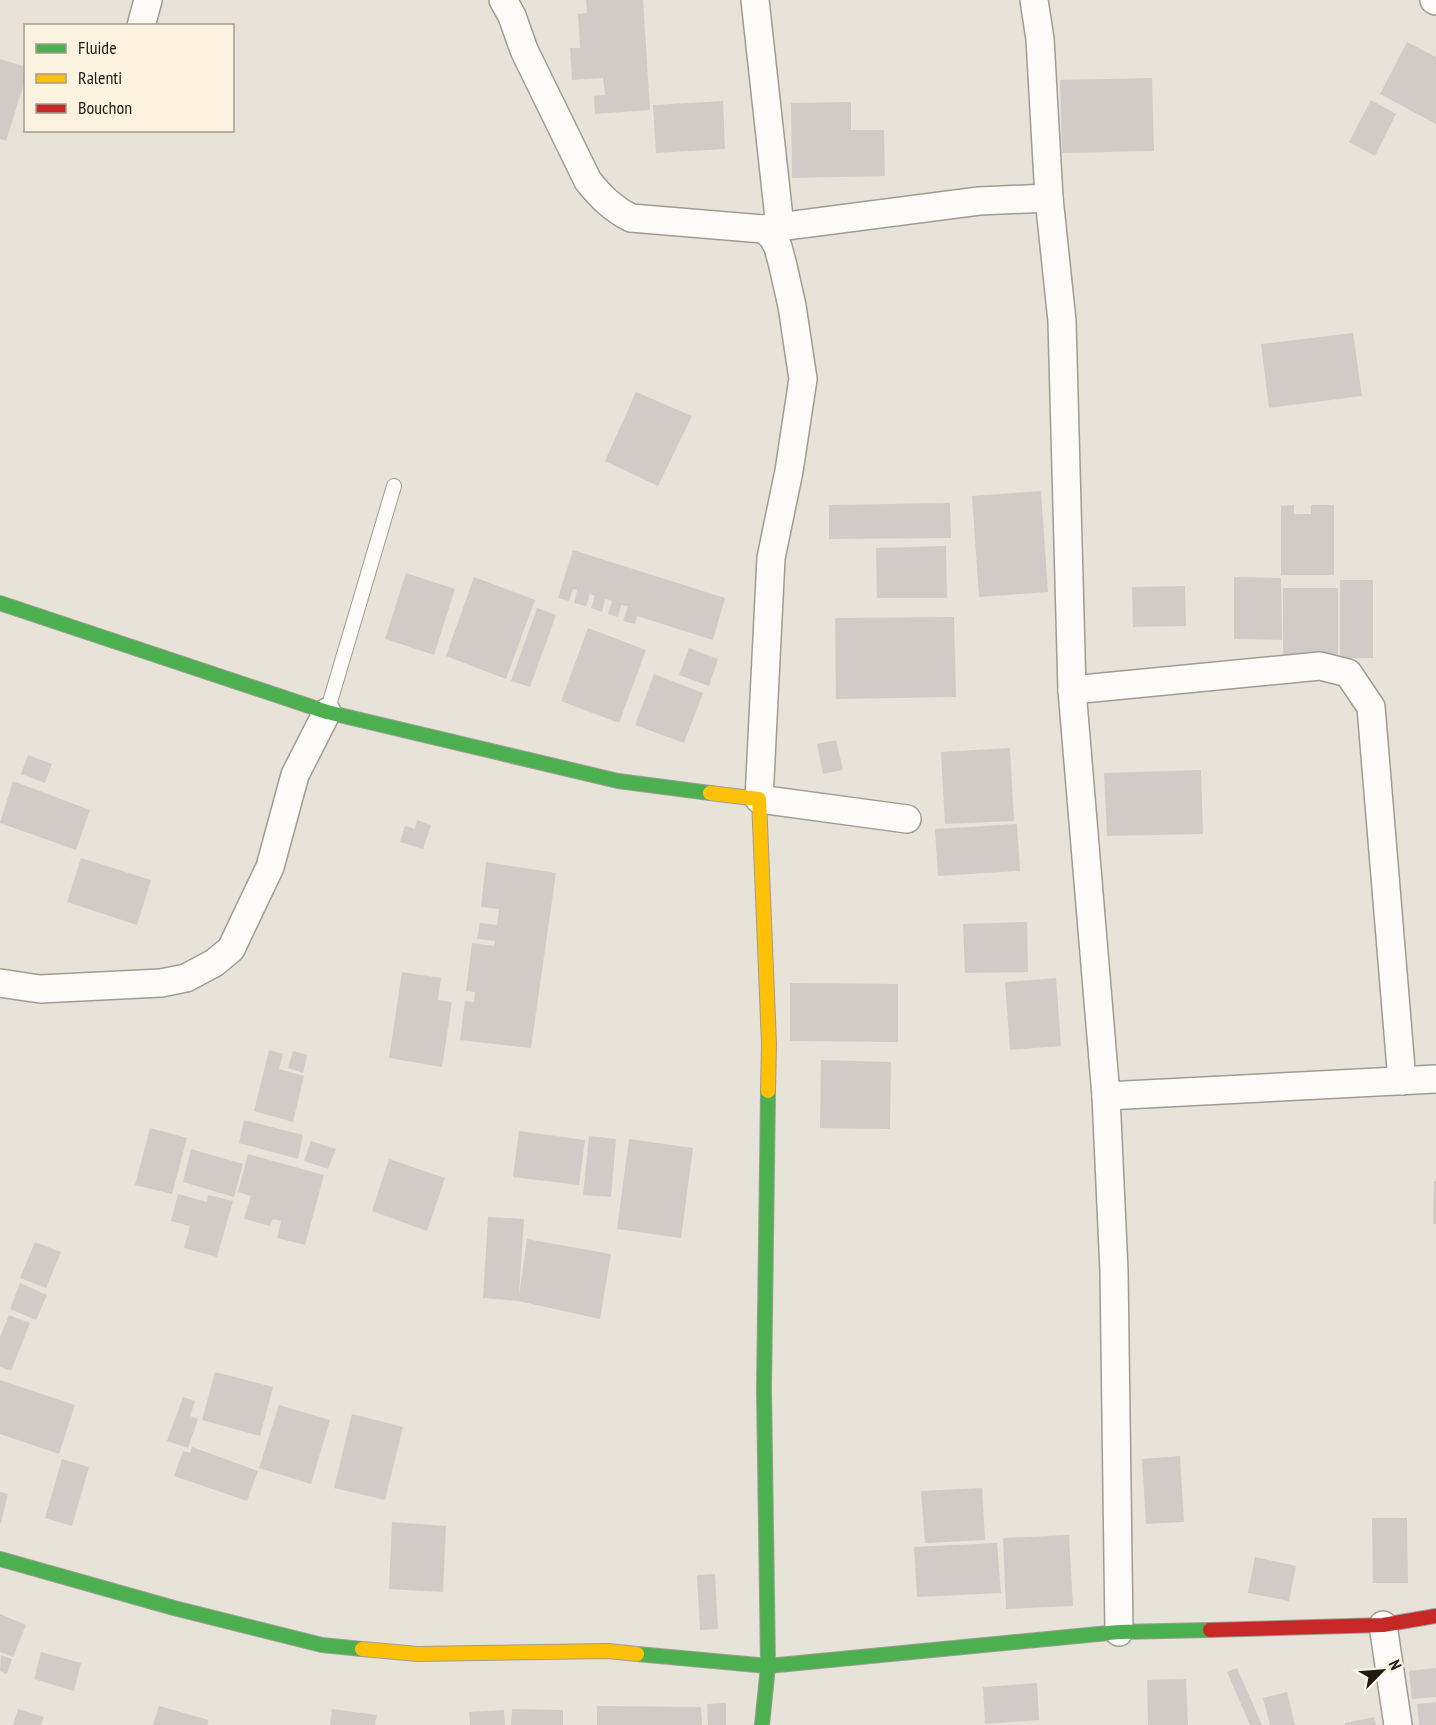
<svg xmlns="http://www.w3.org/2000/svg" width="1436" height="1725" viewBox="0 0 1436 1725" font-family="'PT Sans Narrow',sans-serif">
	<rect width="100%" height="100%" fill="#e8e3d9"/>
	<g fill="#d0cbc6">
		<path d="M586,0H643L650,110L595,114L594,96L605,95L603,78L572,80L570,48H580L578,14L587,13Z"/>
		<path d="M1407,42L1436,57V124L1380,94Z"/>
		<path d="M0,59L26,67V77L6,141L0,139Z"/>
		<path d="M1152,78L1154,151L1062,153L1060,80Z"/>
		<path d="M1371,100L1396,114L1375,156L1349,142Z"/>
		<path d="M723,101L725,149L656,153L653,105Z"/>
		<path d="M851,102V130H884L885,176L792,178L791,103Z"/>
		<path d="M1353,333L1362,396L1269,408L1261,344Z"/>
		<path d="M636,392L692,416L658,486L605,461Z"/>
		<path d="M1041,491L1048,592L979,597L972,496Z"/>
		<path d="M950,503L951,538L829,539V505Z"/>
		<path d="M1294,505V514H1311V505H1334V575H1281V506Z"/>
		<path d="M946,546L947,598H877L876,548Z"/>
		<path d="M573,550L725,598L713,640L637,616L635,624L623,621L628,606L621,605L618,617L608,614L612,601L605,599L602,612L591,608L595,596L590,594L586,606L574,603L577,590L573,589L569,601L558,598Z"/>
		<path d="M406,573L455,589L434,655L385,639Z"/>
		<path d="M474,577L535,600L506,679L446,656Z"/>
		<path d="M1234,577L1281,578L1282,640L1234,639Z"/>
		<rect x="1340" y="580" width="33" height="78"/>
		<path d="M1185,586L1186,626L1133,627L1132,587Z"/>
		<rect x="1283" y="588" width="55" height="69"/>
		<path d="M537,608L556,615L530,687L511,681Z"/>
		<path d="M954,617L956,697L836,699L835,618Z"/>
		<path d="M588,628L646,650L619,723L561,701Z"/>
		<path d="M689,648L718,659L709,686L679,675Z"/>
		<path d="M654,674L703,693L684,743L635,725Z"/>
		<path d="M836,740L843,770L823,774L817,744Z"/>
		<path d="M1010,748L1014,821L945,824L941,752Z"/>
		<path d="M28,755L52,764L45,783L21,774Z"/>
		<path d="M1201,770L1203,834L1107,836L1104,773Z"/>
		<path d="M13,781L90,810L76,850L0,823Z"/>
		<path d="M417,820L431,825L423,849L400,842L405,826L415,829Z"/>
		<path d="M1017,824L1020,871L938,876L935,829Z"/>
		<path d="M81,858L151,880L137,925L67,902Z"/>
		<path d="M486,862L556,873L531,1048L460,1040L465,1001L474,1002L475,992L466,991L472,943L494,946L495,941L477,939L480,923L497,925L499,909L481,907Z"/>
		<path d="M1027,922L1028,972L965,973L963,924Z"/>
		<path d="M402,972L441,978L438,1000L452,1002L442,1067L389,1058Z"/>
		<path d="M1056,978L1061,1046L1010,1050L1005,982Z"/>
		<path d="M790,983L898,984V1042L790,1041Z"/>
		<path d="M269,1050L283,1054L279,1069L304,1076L293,1122L254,1111Z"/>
		<path d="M293,1051L307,1055L303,1073L288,1068Z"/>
		<path d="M821,1060L891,1062L890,1129L820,1128Z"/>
		<path d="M244,1120L303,1135L298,1159L239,1143Z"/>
		<path d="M150,1128L187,1138L172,1194L135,1185Z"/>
		<path d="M519,1131L585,1140L579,1185L513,1177Z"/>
		<path d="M589,1136L616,1139L611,1197L583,1195Z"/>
		<path d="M629,1139L693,1148L681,1238L617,1229Z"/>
		<path d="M311,1141L336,1149L328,1169L304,1161Z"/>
		<path d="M191,1149L243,1164L234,1197L183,1182Z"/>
		<path d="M248,1154L324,1175L305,1245L277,1238L281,1221L273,1219L270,1226L244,1219L251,1196L238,1192Z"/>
		<path d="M389,1159L445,1178L427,1231L372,1211Z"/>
		<path d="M1434,1181H1436V1224H1433Z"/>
		<path d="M178,1194L207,1202L208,1195L233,1201L217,1257L184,1248L190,1226L171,1221Z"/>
		<path d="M488,1217L524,1219L519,1295L527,1239L611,1254L600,1319L518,1301L483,1298Z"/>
		<path d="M35,1242L61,1252L46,1288L20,1278Z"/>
		<path d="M20,1283L47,1295L36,1320L10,1309Z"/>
		<path d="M9,1315L30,1323L11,1371L0,1367V1337Z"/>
		<path d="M215,1372L273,1387L260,1436L202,1420Z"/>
		<path d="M0,1380L75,1405L59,1454L0,1434Z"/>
		<path d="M183,1397L195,1401L190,1416L198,1419L188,1448L167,1441Z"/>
		<path d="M279,1405L330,1420L311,1484L259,1468Z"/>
		<path d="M352,1414L403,1427L385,1500L334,1488Z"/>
		<path d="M192,1447L258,1471L247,1501L174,1476L183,1451L190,1453Z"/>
		<path d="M1180,1456L1184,1522L1146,1524L1142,1459Z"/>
		<path d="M62,1459L89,1467L72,1526L45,1518Z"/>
		<path d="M982,1488L985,1540L925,1543L921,1491Z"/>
		<path d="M0,1492L8,1494L1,1523H0Z"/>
		<path d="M1372,1518H1407L1408,1583H1373Z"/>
		<path d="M392,1522L446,1526L443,1592L389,1589Z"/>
		<path d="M1069,1535L1073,1606L1006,1609L1003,1538Z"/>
		<path d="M997,1543L1001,1593L917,1597L914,1547Z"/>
		<path d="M1255,1557L1296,1566L1289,1601L1248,1593Z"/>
		<path d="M715,1574L718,1629L700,1630L697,1575Z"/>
		<path d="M0,1614L26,1625L13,1657L0,1652Z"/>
		<path d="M41,1652L81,1663L74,1691L34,1679Z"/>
		<path d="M1,1655L12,1659L7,1674L0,1671Z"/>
		<path d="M1237,1668L1262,1725H1250L1227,1672Z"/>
		<path d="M1436,1668V1697L1412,1699L1409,1671Z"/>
		<path d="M1186,1679L1188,1725H1148L1147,1680Z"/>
		<path d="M1037,1683L1039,1720L985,1724L983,1687Z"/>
		<path d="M1287,1692L1295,1725H1270L1263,1698Z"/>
		<path d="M1436,1702V1725H1419L1417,1704Z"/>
		<path d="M726,1703V1725H708L707,1704Z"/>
		<path d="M159,1706L209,1720L207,1725H153Z"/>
		<path d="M597,1706L701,1707L702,1725H597Z"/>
		<path d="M18,1709L44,1717L41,1725H13Z"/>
		<path d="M332,1709L377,1715L375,1725H330Z"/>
		<path d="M512,1709L563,1710V1725H511Z"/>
		<path d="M504,1710L505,1725H470L469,1712Z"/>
		<path d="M1374,1717L1376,1725H1345V1723Z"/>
	</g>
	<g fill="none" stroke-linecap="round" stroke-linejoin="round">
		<g stroke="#9f9c94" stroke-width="16">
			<path id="lane" d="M327,712L394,486"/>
		</g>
		<g stroke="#9f9c94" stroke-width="30">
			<g id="street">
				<path d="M503,0L512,16L524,50L588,181C601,197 613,209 631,218L763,229L772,236L778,247L783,266L792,306L803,379L789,471L771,558L759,799L907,819"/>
				<path d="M755,0L780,227"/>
				<path d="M1434,0L1436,1"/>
				<path d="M141,26L148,0"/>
				<path d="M1049,198L1062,321L1072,690L1106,1096L1114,1271L1119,1632"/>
				<path d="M763,229L979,201L1049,198L1040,39L1034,0"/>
				<path d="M1072,690L1320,666L1348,673L1371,707L1402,1081"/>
				<path d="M0,983L40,989L161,983L186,978L214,963L231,949L270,867L295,775L327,712"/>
				<path d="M1106,1096L1436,1079"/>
				<path d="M1383,1625L1398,1725"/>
			</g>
		</g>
		<g stroke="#9f9c94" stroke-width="16">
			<g id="fast">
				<path d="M0,603L327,712L618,781L710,793"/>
				<path d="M0,1559L174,1608L322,1645L362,1649"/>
				<path d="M637,1654L768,1666L1119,1632L1210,1630"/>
				<path d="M762,1725L768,1666L764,1389L768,1091"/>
			</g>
		</g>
		<g stroke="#9f9c94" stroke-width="16">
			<g id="slow">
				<path d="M710,793L759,799L769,1044L768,1091"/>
				<path d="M362,1649L418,1654L608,1651L637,1654"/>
			</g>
		</g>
		<g stroke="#9f9c94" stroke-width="16">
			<path id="jam" d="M1210,1630L1383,1625L1436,1616"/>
		</g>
		<use href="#lane" stroke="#fcfbf9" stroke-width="14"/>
		<use href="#street" stroke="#fcfbf9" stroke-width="27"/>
		<use href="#fast" stroke="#4caf50" stroke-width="14"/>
		<use href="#slow" stroke="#ffc107" stroke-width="14"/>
		<use href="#jam" stroke="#c62828" stroke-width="14"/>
	</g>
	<rect x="24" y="24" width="210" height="108" fill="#fbf3e0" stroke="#a39d8e" stroke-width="1.5"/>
	<rect x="36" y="44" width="30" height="9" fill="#4caf50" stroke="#a39d8e" stroke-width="1.5"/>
	<text x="78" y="54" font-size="18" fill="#1e1b14">Fluide</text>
	<rect x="36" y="74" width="30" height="9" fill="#ffc107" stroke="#a39d8e" stroke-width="1.5"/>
	<text x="78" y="84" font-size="18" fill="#1e1b14">Ralenti</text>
	<rect x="36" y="104" width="30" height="9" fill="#c62828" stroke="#a39d8e" stroke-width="1.5"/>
	<text x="78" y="114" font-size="18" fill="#1e1b14">Bouchon</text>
	<g transform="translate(1382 1671) rotate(65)" stroke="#fbf3e0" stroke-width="4.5" paint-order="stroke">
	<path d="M0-4.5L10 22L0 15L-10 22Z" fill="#1e1b14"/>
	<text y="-9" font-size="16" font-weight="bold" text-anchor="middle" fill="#1e1b14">N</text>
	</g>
</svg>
